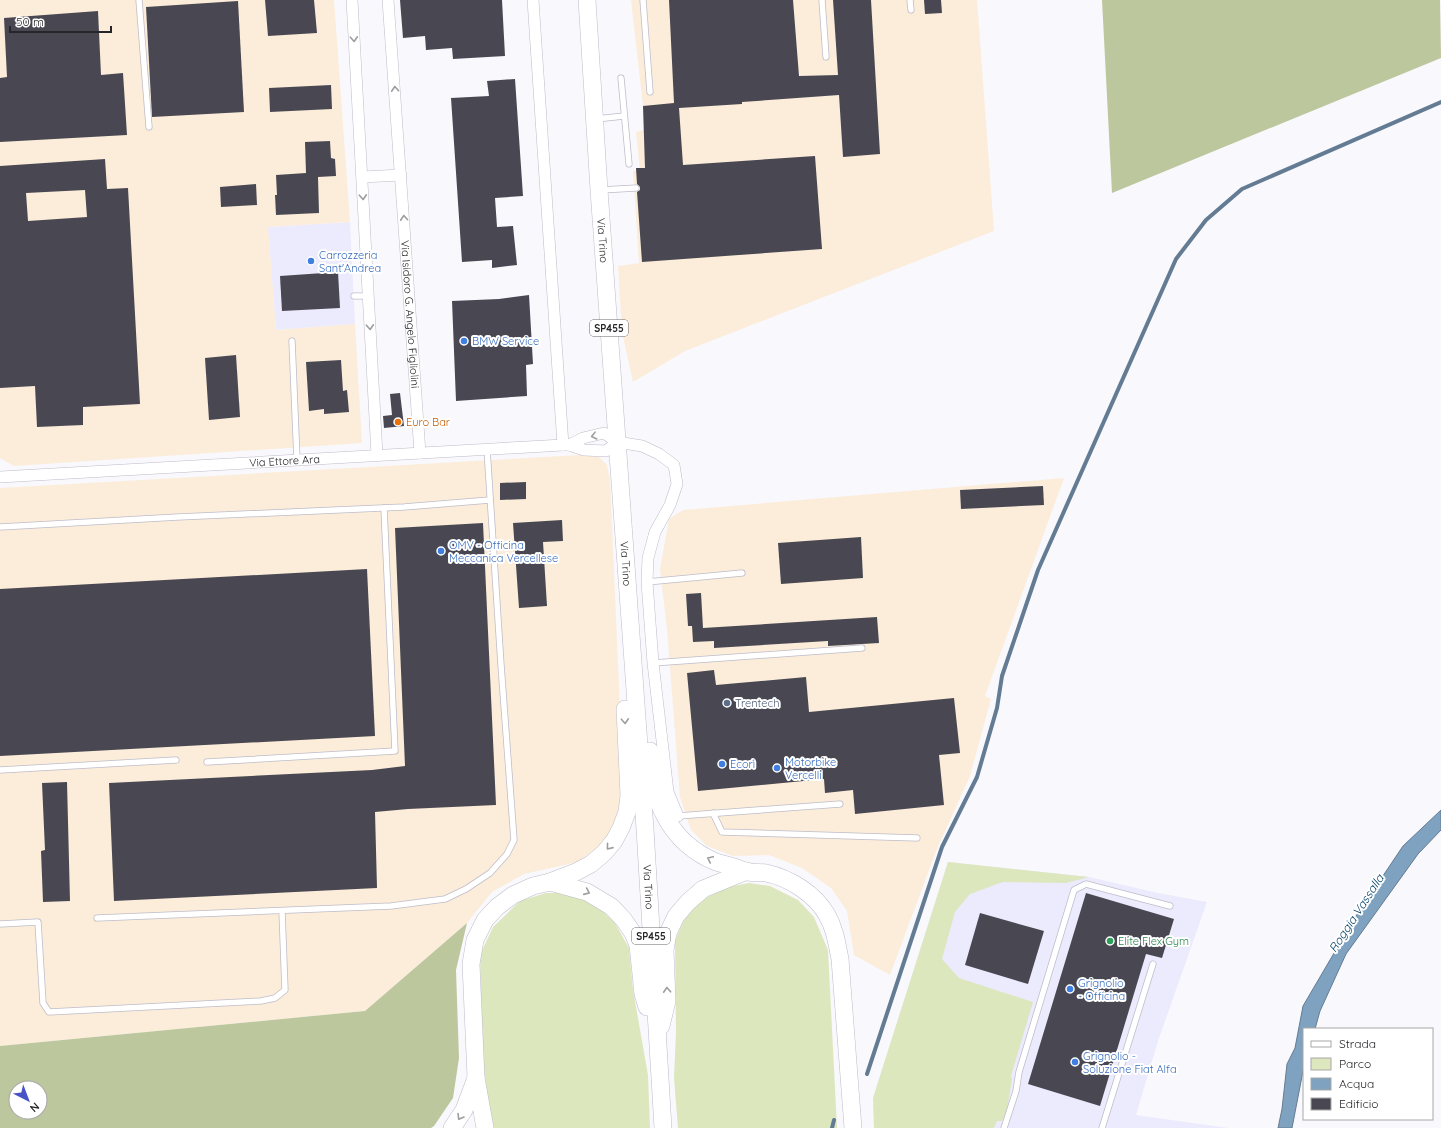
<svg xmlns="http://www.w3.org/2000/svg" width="1441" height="1128" viewBox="0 0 1441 1128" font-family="Quicksand,sans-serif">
	<rect width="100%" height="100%" fill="#f9f8fd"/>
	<g fill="#eceafd">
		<path d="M350,222L355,324L276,330L268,227Z"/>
		<path d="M948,862L1089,877L1158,893L1207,902L1158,1041L1136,1115L1228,1128H874L873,1098Z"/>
	</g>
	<g fill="#fbedda">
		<path d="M0,0H334L350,222L268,227L276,330L355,324L362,443L14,466L0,458Z"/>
		<path d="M631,0H977L994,231L685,351L633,382L622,332L618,266L639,263L633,171L640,170L636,132L644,130L643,106Z"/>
		<path d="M580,455L599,457L607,465L610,481L624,801L615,825L600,845L578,862L524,874L492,892L467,923L365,1011L0,1046V488Z"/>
		<path d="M1064,478L985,696L991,699L970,776L936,851L890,975L854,955L847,911L831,888L802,868L769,855L733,856L707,846L691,830L680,797L667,629L660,569L669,519L683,510Z"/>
	</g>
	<g fill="#dce7be">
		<path d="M948,862L1089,877L1066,883L1003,882L970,894L955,912L942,959L959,978L1033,1002L1011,1076L1012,1079L1007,1110L1002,1121H997L994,1128H874L873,1098Z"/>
		<path d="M749,883L770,886L798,900L814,917L828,950L837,1128H678L674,1078L676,1032L675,941L686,915L704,899L728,887Z"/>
		<path d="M546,893H563L591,900L615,923L629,948L633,990L648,1075L650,1128H492L483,1073L480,955L493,927L520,901Z"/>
	</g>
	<g fill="#bcc79d" fill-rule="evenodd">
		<path d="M1102,0H1440L1441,58L1112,193Z"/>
		<path d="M467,923L456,970L459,1058L453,1098L434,1126L431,1128H0V1046L365,1011ZM16,1088H40V1112H16Z"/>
	</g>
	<path fill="#7fa2c0" stroke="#647c93" d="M1441,810V830L1418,854L1346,954L1320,1011L1315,1029H1304V1066L1292,1128H1278L1282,1109L1287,1064L1295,1048L1303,1006L1354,919L1403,846Z"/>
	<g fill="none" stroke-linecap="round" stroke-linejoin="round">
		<g stroke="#647c93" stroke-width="4">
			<path d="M867,1074L942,847L977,777L997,708L1002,676L1038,570L1176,259L1206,220L1242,189L1441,102"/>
			<path d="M832,1128L834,1120"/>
		</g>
	</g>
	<g fill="#494852" fill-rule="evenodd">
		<path d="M265,0H314L317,33L268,36Z"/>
		<path d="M400,0H502L505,56L453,59L452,48L426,50L425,36L403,38Z"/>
		<path d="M669,0H793L799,76L838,75L833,0H871L880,154L843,157L839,95L742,102V104L679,108L683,165L815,156L822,249L642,262L637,192L640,190V187L637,184L636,168H645L643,106L674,103Z"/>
		<path d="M924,0H941L942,13L925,14Z"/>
		<path d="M238,1L244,112L152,117L146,7Z"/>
		<path d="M98,11L101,75L123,73L127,135L0,142V78L7,77L4,18Z"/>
		<path d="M515,79L523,196L495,198L497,227L513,226L517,265L492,268V260L462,262L451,98L489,96L487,81Z"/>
		<path d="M331,85L332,109L270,112L269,88Z"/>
		<path d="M330,141L331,158L335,159L336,176L318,177L319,213L276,215L275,195H277L276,175L306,173L305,142Z"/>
		<path d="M105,159L107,189L128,188L140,404L83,407V425L37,427L35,386L0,388V166ZM85,190L87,217L28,221L26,193Z"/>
		<path d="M256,184L257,205L221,207L220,187Z"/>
		<path d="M338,272L340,308L282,311L280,276Z"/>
		<path d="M529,295L533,364L526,365L527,396L456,401L452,301L499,299Z"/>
		<path d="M236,355L240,417L209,420L205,358Z"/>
		<path d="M341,360L343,391L347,390L349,412L324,414V409L309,411L306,362Z"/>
		<path d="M400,393L404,426L384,428L383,416L392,415L390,394Z"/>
		<path d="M526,482V499L500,500V483Z"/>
		<path d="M1043,486L1044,505L961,509L960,490Z"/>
		<path d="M562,520L563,541L543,542L547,606L519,608L513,523Z"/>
		<path d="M483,523L496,805L408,809L375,812L377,888L114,901L109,783L372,770L405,766L395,528Z"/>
		<path d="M861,537L863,578L781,584L778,543Z"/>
		<path d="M367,569L375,736L0,756V589Z"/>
		<path d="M701,593L703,628L877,617L879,643L828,646V641L714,648V641L693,642L692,626H688L686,594Z"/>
		<path d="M714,670L716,685L806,677L809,712L954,698L960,753L939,755L944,805L855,814L853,790L825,793L824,779L698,791L687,673Z"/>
		<path d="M67,782L70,901L43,902L41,851L45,850L42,783Z"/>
		<path d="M1086,893L1174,919L1162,958L1146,954L1100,1106L1028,1084Z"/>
		<path d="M980,913L1044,931L1028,984L965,965Z"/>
	</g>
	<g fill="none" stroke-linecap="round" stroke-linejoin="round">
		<g stroke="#bebcc8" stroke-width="7">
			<g id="lane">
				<path d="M139,0L149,127"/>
				<path d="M643,0L650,92"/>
				<path d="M822,0L826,57"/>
				<path d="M910,0L911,10"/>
				<path d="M621,78L629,164"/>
				<path d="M596,119L624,116"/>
				<path d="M601,190L636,188"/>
				<path d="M354,296H368"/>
				<path d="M292,341L297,460"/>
				<path d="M0,527L178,517L404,507L490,500"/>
				<path d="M647,582L742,573"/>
				<path d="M653,663L862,648"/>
				<path d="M207,762L395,751L384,508"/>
				<path d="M0,770L176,760"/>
				<path d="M713,813L722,832L917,838"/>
				<path d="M678,816L840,804"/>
				<path d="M97,918L391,906L445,899L466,889L490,873L507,854L514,840L501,665L487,449"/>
				<path d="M0,924L38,922L43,1003L49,1012L261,1001L275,998L285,990L282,911"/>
				<path d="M1004,1128L1016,1091L1019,1072L1074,890L1086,884L1170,906"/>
				<path d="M1102,1128L1153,964"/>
			</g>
		</g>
		<g stroke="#bebcc8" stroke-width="12">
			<g id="street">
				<path d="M352,0L377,455"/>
				<path id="s1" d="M388,0L420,453"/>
				<path d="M533,0L563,445"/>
				<path d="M362,177L401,175"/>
				<path d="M569,445L584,450L606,451L617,442"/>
				<path id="s2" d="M0,477L563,445H569L583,438L604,433L617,442L642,446L659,454L674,465L677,484L670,505L655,532L648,558L647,582L653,663L668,792L678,816"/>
			</g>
		</g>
		<g stroke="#bebcc8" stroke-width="18">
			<g id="primary">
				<path id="s3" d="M587,0L599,190L645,829L663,1128"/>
				<path d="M650,751C653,773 654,797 665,816C676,837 694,853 716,862C722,864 728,865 734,867C738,868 743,871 748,872C754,873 760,872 766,873C790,878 815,894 827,915C835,929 837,944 840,959L853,1128"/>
				<path d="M550,882L587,892L612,907L624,920L633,933L638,945L643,994L647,1007"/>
				<path d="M661,1026L667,1001L665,950L668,933L676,916L688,902L703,889L747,871"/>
				<path d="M452,1128L464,1110L476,1078"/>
				<path d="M485,1128L476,1078L471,964L475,940L485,920L497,907L513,895L533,886L550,882L576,872L591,864L604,853L614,841L621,828L627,812L629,795L625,709"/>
			</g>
		</g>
		<use href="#lane" stroke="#fff" stroke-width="5.5"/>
		<use href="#street" stroke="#fff" stroke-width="11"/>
		<use href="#primary" stroke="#fff" stroke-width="17"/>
	</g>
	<defs><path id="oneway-chevron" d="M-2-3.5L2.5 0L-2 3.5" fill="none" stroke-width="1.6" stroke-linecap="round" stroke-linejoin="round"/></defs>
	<g stroke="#9d9d9f">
		<use href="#oneway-chevron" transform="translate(354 39) rotate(87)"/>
		<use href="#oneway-chevron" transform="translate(395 89) rotate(-94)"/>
		<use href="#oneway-chevron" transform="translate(363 197) rotate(87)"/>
		<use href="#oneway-chevron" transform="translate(404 218) rotate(-94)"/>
		<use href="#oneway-chevron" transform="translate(370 327) rotate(87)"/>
		<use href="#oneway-chevron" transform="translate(594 436) rotate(166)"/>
		<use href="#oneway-chevron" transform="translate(625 721) rotate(87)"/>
		<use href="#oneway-chevron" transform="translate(609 847) rotate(129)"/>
		<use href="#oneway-chevron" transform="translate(710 859) rotate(-155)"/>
		<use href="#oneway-chevron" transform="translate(587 892) rotate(24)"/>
		<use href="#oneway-chevron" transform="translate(667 990) rotate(-93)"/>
		<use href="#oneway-chevron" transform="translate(460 1117) rotate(121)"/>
	</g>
	<g fill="#3f7fe0" stroke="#fff" stroke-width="1.5">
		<circle cx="311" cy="261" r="4"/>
		<circle cx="464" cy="341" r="4"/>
		<circle cx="441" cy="551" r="4"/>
		<circle cx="722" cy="764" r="4"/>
		<circle cx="777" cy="768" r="4"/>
		<circle cx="1070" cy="989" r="4"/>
		<circle cx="1075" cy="1062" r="4"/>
	</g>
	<circle fill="#e8710a" stroke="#fff" stroke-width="1.5" cx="398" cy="422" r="4"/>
	<circle fill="#5c6f8a" stroke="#fff" stroke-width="1.5" cx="727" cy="703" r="4"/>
	<circle fill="#2e9e5b" stroke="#fff" stroke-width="1.5" cx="1110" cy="941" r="4"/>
	<g text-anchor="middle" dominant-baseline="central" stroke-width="4" stroke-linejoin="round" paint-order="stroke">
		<g fill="#fff" stroke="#676669" stroke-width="1">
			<rect x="590" y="320" width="38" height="16" rx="3"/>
			<rect x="632" y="928" width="38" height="16" rx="3"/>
		</g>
		<g font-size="10" font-weight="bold" fill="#262529">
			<text x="609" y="328">SP455</text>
			<text x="651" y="936">SP455</text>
		</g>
		<g font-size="11" fill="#262529" stroke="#fff">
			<text stroke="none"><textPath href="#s3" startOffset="241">Via Trino</textPath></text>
			<text stroke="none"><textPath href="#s1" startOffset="315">Via Isidoro G. Angelo Figliolini</textPath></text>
			<text stroke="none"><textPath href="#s2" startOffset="285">Via Ettore Ara</textPath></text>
			<text stroke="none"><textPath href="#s3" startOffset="565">Via Trino</textPath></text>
			<text stroke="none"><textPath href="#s3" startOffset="889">Via Trino</textPath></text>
		</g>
		<g font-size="11" fill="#366cbe" stroke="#fff" text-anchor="start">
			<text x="319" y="255">Carrozzeria<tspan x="319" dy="13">Sant'Andrea</tspan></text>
			<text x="472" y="341">BMW Service</text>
			<text x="449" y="545">OMV - Officina<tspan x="449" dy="13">Meccanica Vercellese</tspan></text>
			<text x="785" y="762">Motorbike<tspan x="785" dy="13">Vercelli</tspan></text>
			<text x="730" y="764">Ecorì</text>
			<text x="1078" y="983">Grignolio<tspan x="1078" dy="13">- Officina</tspan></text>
			<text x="1083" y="1056">Grignolio -<tspan x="1083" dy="13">Soluzione Fiat Alfa</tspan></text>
		</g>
		<g font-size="11" fill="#c56008" stroke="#fff" text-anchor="start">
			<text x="406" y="422">Euro Bar</text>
		</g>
		<g font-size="11" fill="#4e5e75" stroke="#fff" text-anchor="start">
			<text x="735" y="703">Trentech</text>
		</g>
		<g font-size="11" fill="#27864d" stroke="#fff" text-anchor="start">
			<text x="1118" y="941">Elite Flex Gym</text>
		</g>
		<g font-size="12" font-style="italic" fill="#034269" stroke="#fff">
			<text transform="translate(1356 913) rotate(-57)">Roggia Vassalla</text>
		</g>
	</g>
	<rect x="1303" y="1028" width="130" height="92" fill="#ffffff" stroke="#a8a8a9"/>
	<rect x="1311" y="1041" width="20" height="6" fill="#ffffff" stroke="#a8a8a9"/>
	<text x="1339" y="1048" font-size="12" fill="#262529">Strada</text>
	<rect x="1311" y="1058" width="20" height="12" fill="#dce7be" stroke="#a8a8a9"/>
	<text x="1339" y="1068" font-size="12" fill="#262529">Parco</text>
	<rect x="1311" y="1078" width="20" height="12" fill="#7fa2c0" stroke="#a8a8a9"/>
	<text x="1339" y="1088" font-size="12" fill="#262529">Acqua</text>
	<rect x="1311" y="1098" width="20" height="12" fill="#494852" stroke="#a8a8a9"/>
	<text x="1339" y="1108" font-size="12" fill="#262529">Edificio</text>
	<g transform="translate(28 1100) rotate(138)"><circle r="19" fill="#ffffff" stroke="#a8a8a9"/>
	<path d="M0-3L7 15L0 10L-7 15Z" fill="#4953c8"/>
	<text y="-6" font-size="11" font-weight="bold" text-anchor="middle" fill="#262529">N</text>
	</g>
	<path d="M10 26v6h101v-6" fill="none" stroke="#262529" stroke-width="2"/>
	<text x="16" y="26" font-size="12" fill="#262529" stroke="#ffffff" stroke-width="3" paint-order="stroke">50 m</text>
</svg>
